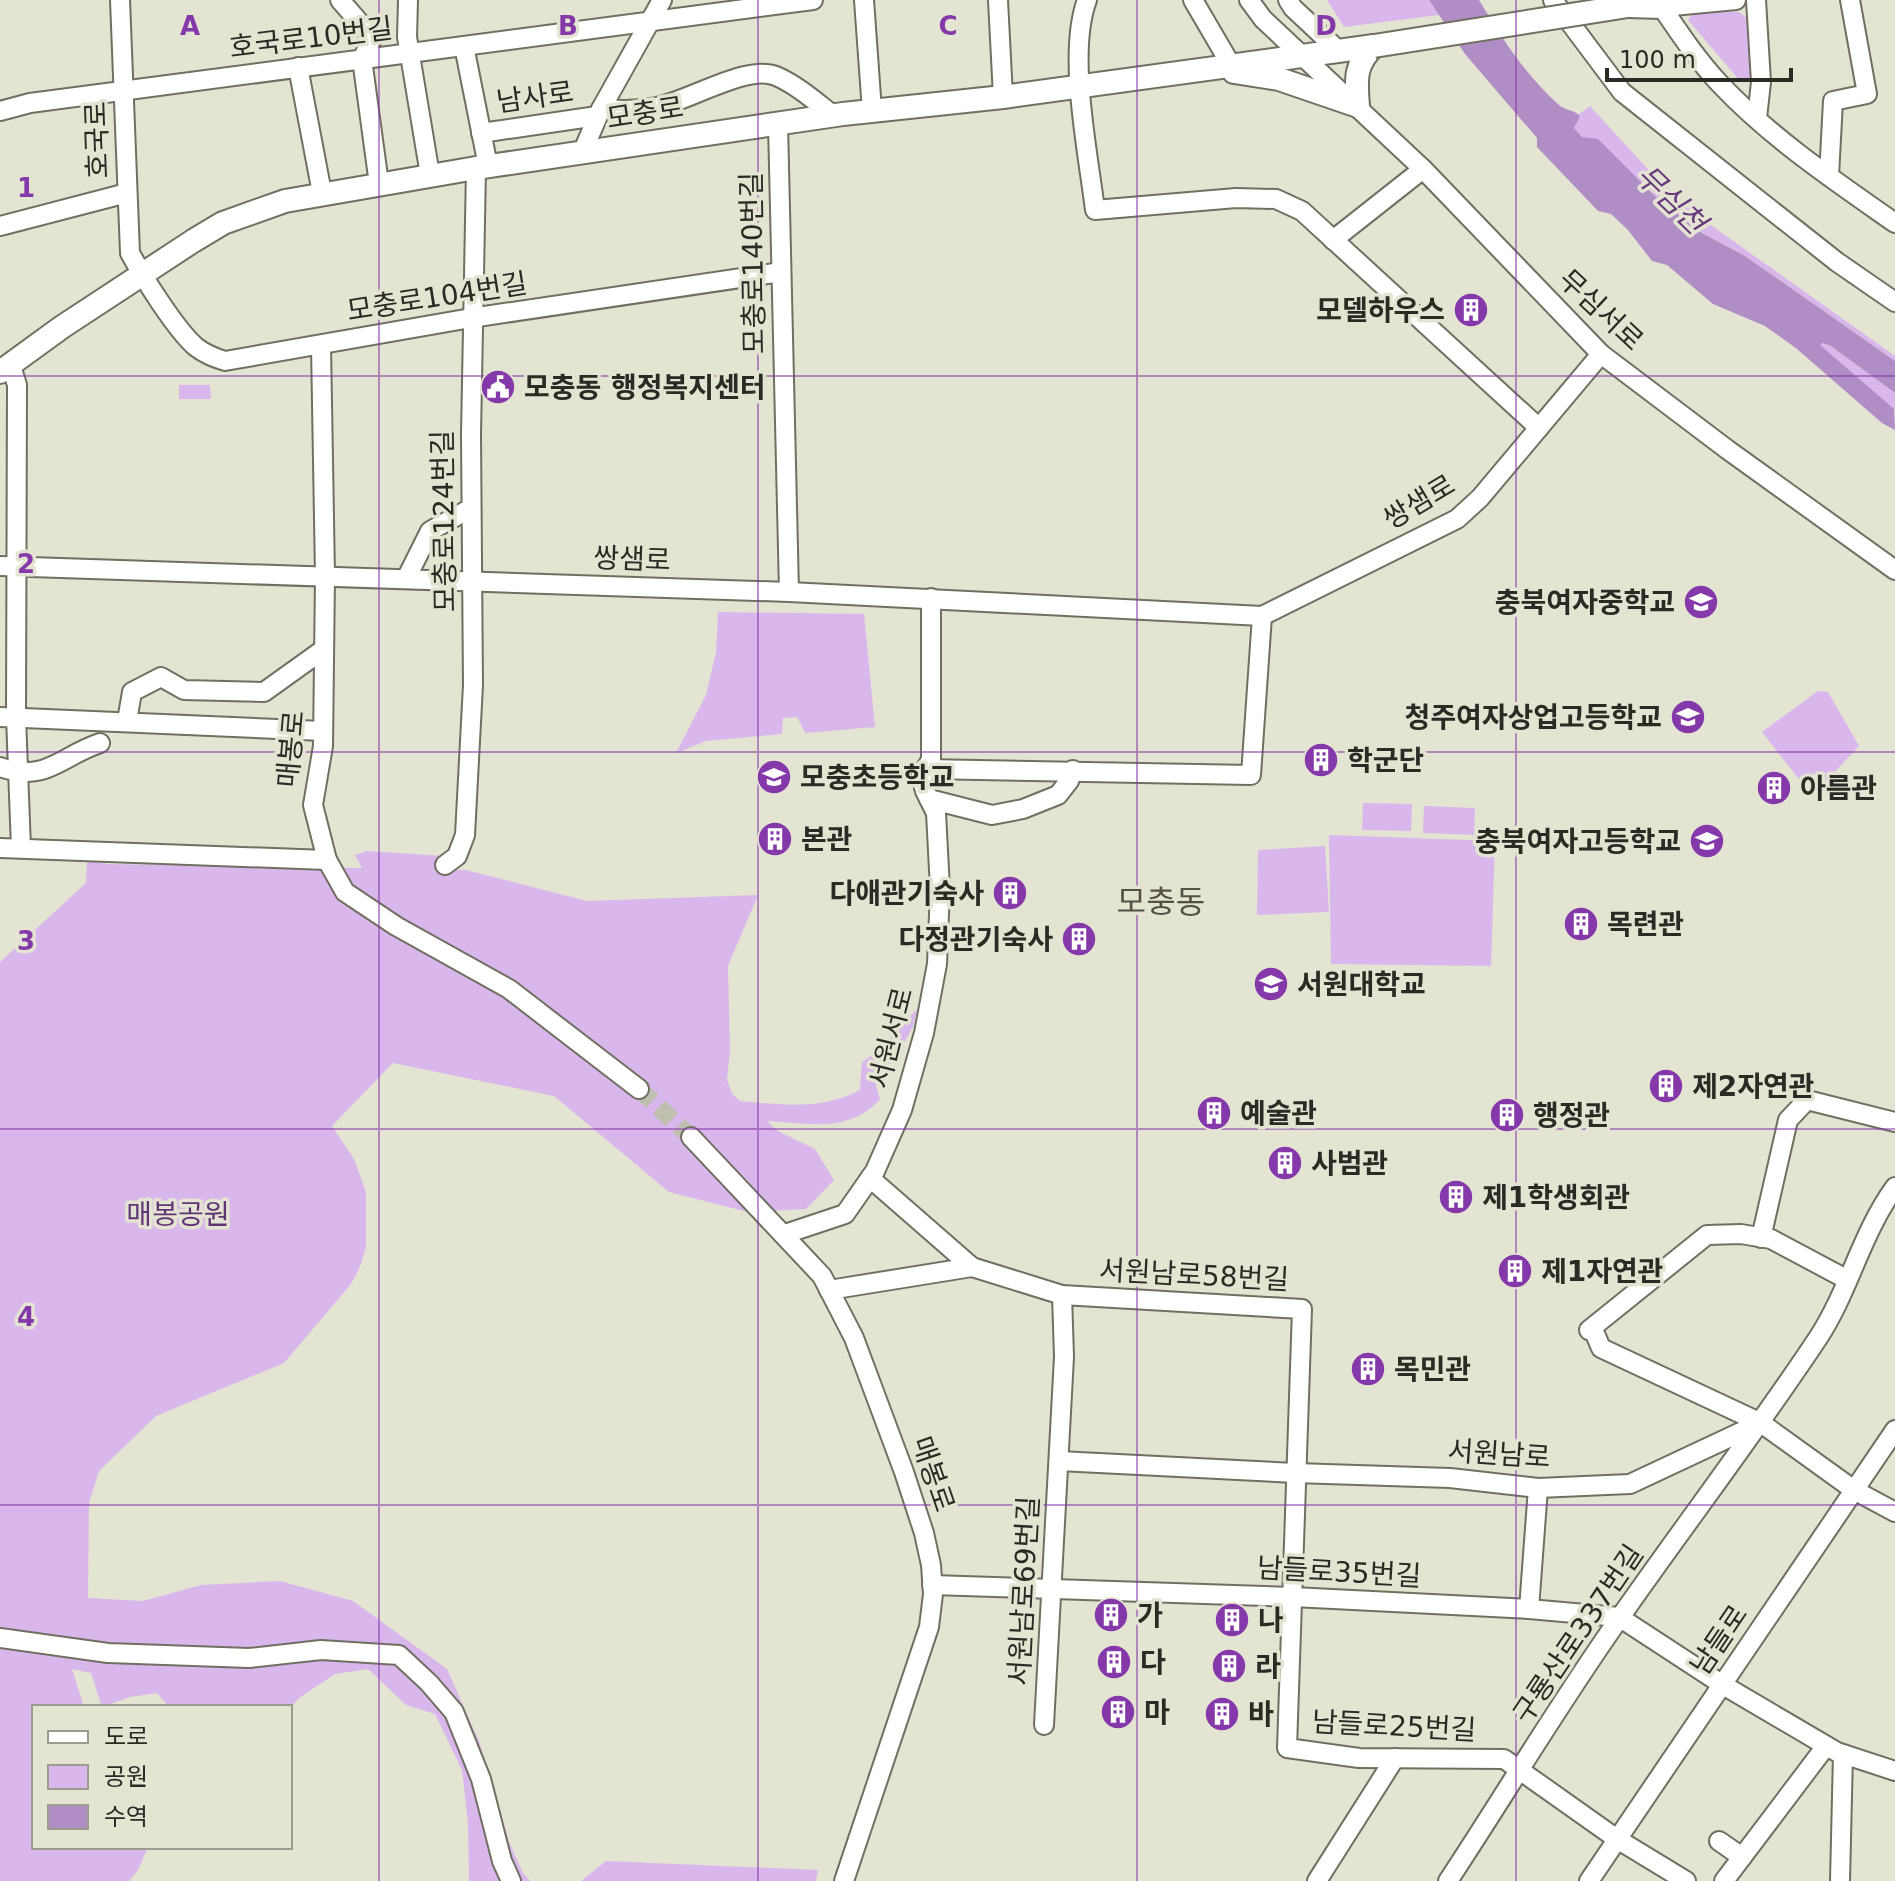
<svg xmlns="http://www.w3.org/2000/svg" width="1895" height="1881" viewBox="0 0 1895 1881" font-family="'DejaVu Sans','Noto Sans KR',sans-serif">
	<rect width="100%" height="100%" fill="#e4e4d3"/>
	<g fill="#d9b7ec">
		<path d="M1327,0H1429L1439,15L1344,27Z"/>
		<path d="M1693,12H1739L1752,22L1755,82H1741L1688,20Z"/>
		<path d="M1590,106L1654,176L1708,223L1895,356V361L1745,256L1700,232L1656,197L1648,187L1582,137L1574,128L1579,114Z"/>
		<path d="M1823,343L1831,346L1895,393V410L1822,349L1820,345Z"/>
		<path d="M179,385H210L211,399H179Z"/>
		<path d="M718,612L864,614L875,727L805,733L797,717L783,718L782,734L706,741L676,753L706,695L716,652Z"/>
		<path d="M1818,691L1828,692L1859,746L1812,796L1762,732Z"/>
		<path d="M1363,803L1412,804L1411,831L1362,830Z"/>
		<path d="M1424,806L1475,808L1474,835L1423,833Z"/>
		<path d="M1329,835L1495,841L1491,966L1331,964Z"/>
		<path d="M1325,846L1329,912L1257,915L1258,850Z"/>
		<path d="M367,851L444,856L442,870H466L587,901L758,895L728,966L730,1051L727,1080L732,1094L740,1101C780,1105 824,1110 860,1090L862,1062C885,1049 896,1026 917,1010L913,1026L897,1056L878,1075L876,1086L880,1099C849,1134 808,1123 767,1121L778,1131L815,1149L834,1180L806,1209L748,1212L669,1192L554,1096L393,1063L332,1126L354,1159L366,1192V1247L360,1267L351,1284L284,1363L156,1416L99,1471L89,1503L88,1598L143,1601L201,1585L280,1581L353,1601L447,1669L479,1741L510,1844L523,1873L530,1881H469L468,1823L462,1770L435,1714L406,1705L368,1669L335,1674L299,1698L290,1708L169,1707L157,1693L130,1697L102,1707L91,1673L72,1669L84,1707H34V1847H148L138,1870L129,1881H0V962L86,883L87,858L107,864L362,868L355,855Z"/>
		<path d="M606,1861L818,1870L816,1881H581Z"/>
	</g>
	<path fill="#b08dc4" d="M1429,0H1479C1502,38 1525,75 1559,105C1566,111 1573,109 1580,116L1574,128L1582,137L1598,139L1656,197L1700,232L1745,256L1895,361V393L1831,346L1823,343L1820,345L1894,409L1895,430L1882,423L1797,349L1765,326L1713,304L1667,265L1652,261L1628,230L1611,214L1598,211L1537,147V138L1465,54Z"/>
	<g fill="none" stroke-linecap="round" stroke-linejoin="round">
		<path stroke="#bfbfb0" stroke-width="18" stroke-dasharray="18 9" stroke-linecap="butt" d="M639,1089L691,1137"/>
		<g stroke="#706f61" stroke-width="22">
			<g id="minor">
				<path d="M120,0L130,253C143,277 176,330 196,347C205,354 215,358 225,361L471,318L781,272"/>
				<path d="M340,0L373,38L362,59L379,184"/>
				<path d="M408,0L407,37L430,175"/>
				<path d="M864,0L872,111"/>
				<path d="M998,0L1003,97"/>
				<path d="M1087,0C1067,53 1088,152 1095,210L1236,198L1276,199L1302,211L1539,428"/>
				<path d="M1193,0L1231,65"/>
				<path d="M1249,0L1263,19L1423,169L1601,354L1728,450L1895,570"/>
				<path d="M1288,0L1293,8L1340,52"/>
				<path d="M1553,0L1622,92L1837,262L1895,302"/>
				<path d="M1657,0C1676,28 1697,60 1720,84C1771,138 1835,181 1895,223"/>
				<path d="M1756,0L1761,82L1757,118"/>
				<path d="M1662,7L1736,0"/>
				<path d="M464,46L488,166"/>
				<path d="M298,67L322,193"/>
				<path d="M601,109C620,110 638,111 657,107C691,100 747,64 776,76C797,85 816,102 833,115"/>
				<path d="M0,111L30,103L813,0"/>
				<path d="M778,124L789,592"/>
				<path d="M481,133L597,116"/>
				<path d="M582,153L601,109L662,0"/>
				<path d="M1829,176L1833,101L1867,94L1850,0"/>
				<path d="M0,226L127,193"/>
				<path d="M1333,240L1423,169"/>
				<path d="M321,345L325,576L323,746L313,805L327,860L345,892L396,926L509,989L639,1089"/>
				<path d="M11,366L17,385L16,717L21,848"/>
				<path d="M0,566L789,592L1262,616L1457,519L1480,498L1601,354"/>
				<path d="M406,579L430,531L471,508"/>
				<path d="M0,717L323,731"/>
				<path d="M127,721L132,692L161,677L184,690L264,692L324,649"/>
				<path d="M0,767C46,783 59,757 100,743"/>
				<path d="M925,769L1251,775L1262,616"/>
				<path d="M929,799L992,815L1023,809L1058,795L1069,781L1073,770"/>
				<path d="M0,848L327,860"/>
				<path d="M445,865L457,856L465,835L473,685L471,435L476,168"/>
				<path d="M691,1137L822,1276L854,1338L904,1472L924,1533L931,1565L933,1594L929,1627L844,1881"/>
				<path d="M870,1178L972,1267L1062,1295L1302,1309L1287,1748L1359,1758L1504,1759L1617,1839L1686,1881"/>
				<path d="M785,1234L845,1214L875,1171L902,1110L924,1033L937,964L940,889L936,813L925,791L921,776L931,760V598"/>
				<path d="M1761,1238L1788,1120L1807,1100L1895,1122"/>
				<path d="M1846,1279L1771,1239L1741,1234L1707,1235L1589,1330L1593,1329L1601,1348L1761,1423L1854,1490L1895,1512"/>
				<path d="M829,1290L972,1267"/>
				<path d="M1059,1461L1295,1473L1450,1478L1538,1488L1630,1484L1758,1424"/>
				<path d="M932,1585L1293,1597L1529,1609L1619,1617L1723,1685L1837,1752L1895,1771"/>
				<path d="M1529,1609L1538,1488"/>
				<path d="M0,1638L108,1653L249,1658L321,1650L399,1655L429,1683L454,1712L481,1779L502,1861L511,1881"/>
				<path d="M1044,1725L1064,1357L1062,1295"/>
				<path d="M1719,1841L1742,1857"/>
				<path d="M1317,1881L1395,1758"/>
				<path d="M1448,1881C1506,1793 1560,1702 1621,1616C1686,1523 1755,1433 1818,1338C1849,1291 1861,1234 1895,1187"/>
				<path d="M1589,1881L1895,1430"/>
				<path d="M1724,1881L1826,1746"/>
				<path d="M1840,1881L1843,1754"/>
			</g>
		</g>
		<g stroke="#706f61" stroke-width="26">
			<g id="major">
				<path d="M1628,6L1662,7"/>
				<path d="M1234,72L1279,79L1358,106C1356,81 1354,64 1374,46"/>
				<path d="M0,372L62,327L193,241L223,223L285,201L476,168L843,114L1003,97L1374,46"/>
			</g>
		</g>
		<use href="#minor" stroke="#fff" stroke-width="18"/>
		<use href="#major" stroke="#fff" stroke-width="22"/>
		<g stroke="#706f61" stroke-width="26" stroke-linecap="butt">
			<path id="major-bridge" d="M1374,46L1628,6"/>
		</g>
		<use href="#major-bridge" stroke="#fff" stroke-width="22"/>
	</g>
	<path fill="none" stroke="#8538a9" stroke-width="2" stroke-opacity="0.55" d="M379,0V1881M758,0V1881M1137,0V1881M1516,0V1881M0,376H1895M0,752H1895M0,1129H1895M0,1505H1895"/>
	<defs>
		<g id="building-disc" transform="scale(1.8)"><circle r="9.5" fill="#8538a9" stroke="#e4e4d3"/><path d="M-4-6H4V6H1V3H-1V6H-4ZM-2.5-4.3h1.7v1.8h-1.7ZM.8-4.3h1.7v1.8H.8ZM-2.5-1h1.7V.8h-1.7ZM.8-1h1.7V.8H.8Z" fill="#fff"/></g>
		<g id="civic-disc" transform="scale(1.8)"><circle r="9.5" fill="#8538a9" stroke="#e4e4d3"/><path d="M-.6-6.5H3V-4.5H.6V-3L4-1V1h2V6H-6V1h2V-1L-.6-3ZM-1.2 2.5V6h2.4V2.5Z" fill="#fff"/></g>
		<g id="school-disc" transform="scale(1.8)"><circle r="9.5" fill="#8538a9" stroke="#e4e4d3"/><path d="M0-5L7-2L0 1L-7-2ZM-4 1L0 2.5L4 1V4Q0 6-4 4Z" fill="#fff"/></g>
		<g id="university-disc" transform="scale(1.8)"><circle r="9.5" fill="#8538a9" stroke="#e4e4d3"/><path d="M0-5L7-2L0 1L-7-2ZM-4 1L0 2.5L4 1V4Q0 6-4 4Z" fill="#fff"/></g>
	</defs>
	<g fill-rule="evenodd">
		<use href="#building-disc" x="1471" y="310"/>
		<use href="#civic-disc" x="498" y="387"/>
		<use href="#school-disc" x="1701" y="602"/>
		<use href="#school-disc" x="1688" y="717"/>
		<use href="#building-disc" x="1321" y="760"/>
		<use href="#school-disc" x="774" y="777"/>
		<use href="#building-disc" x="1774" y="788"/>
		<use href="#building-disc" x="775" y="839"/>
		<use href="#school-disc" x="1707" y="841"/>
		<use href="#building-disc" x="1010" y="893"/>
		<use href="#building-disc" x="1581" y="924"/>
		<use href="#building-disc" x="1079" y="939"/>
		<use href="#university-disc" x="1271" y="984"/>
		<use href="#building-disc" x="1666" y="1086"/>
		<use href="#building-disc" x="1214" y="1113"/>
		<use href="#building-disc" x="1507" y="1115"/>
		<use href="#building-disc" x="1285" y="1163"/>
		<use href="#building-disc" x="1456" y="1197"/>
		<use href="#building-disc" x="1515" y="1271"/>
		<use href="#building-disc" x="1368" y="1369"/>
		<use href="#building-disc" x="1111" y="1615"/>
		<use href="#building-disc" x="1232" y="1620"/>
		<use href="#building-disc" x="1114" y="1662"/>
		<use href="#building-disc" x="1229" y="1666"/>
		<use href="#building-disc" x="1118" y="1712"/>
		<use href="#building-disc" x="1222" y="1714"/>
	</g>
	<g text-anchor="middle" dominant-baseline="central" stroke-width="7" stroke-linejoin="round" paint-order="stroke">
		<g font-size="28" fill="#2b2b25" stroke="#e4e4d3">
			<text transform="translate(311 38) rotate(-7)">호국로10번길</text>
			<text transform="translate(535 97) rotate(-8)">남사로</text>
			<text transform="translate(645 113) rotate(-9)">모충로</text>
			<text transform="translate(97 140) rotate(-92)">호국로</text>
			<text transform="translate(753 263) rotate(-91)">모충로140번길</text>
			<text transform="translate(437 297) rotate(-9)">모충로104번길</text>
			<text transform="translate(1601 310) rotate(43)">무심서로</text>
			<text transform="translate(1419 502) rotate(-31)">쌍샘로</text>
			<text transform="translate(444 521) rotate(-91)">모충로124번길</text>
			<text transform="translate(632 559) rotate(2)">쌍샘로</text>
			<text transform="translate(291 749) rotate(-85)">매봉로</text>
			<text transform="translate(891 1038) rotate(-76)">서원서로</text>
			<text transform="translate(1194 1275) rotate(3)">서원남로58번길</text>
			<text transform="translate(1499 1454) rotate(4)">서원남로</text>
			<text transform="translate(933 1474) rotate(71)">매봉로</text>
			<text transform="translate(1339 1572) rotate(3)">남들로35번길</text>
			<text transform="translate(1024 1591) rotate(-87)">서원남로69번길</text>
			<text transform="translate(1578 1634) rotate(-56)">구룡산로337번길</text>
			<text transform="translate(1719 1640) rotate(-56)">남들로</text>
			<text transform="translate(1394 1726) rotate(3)">남들로25번길</text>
		</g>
		<g font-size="28" font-weight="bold" fill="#2b2b25" stroke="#e4e4d3" text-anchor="start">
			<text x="1445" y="310" text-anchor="end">모델하우스</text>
			<text x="524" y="387">모충동 행정복지센터</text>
			<text x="1675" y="602" text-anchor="end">충북여자중학교</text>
			<text x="1662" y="717" text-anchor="end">청주여자상업고등학교</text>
			<text x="1347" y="760">학군단</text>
			<text x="800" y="777">모충초등학교</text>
			<text x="1800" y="788">아름관</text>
			<text x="801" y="839">본관</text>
			<text x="1681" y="841" text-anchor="end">충북여자고등학교</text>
			<text x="984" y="893" text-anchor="end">다애관기숙사</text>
			<text x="1607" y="924">목련관</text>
			<text x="1053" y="939" text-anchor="end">다정관기숙사</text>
			<text x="1297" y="984">서원대학교</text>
			<text x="1692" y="1086">제2자연관</text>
			<text x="1240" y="1113">예술관</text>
			<text x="1533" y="1115">행정관</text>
			<text x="1311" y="1163">사범관</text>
			<text x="1482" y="1197">제1학생회관</text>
			<text x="1541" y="1271">제1자연관</text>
			<text x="1394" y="1369">목민관</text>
			<text x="1137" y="1615">가</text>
			<text x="1258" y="1620">나</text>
			<text x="1140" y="1662">다</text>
			<text x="1255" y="1666">라</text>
			<text x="1144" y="1712">마</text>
			<text x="1248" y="1714">바</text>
		</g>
		<g font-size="28" fill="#613477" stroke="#e4e4d3">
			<text x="178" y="1214">매봉공원</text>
		</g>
		<g font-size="30" font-style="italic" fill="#673a7d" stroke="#e4e4d3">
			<text transform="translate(1671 199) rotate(44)">무심천</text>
		</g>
		<g font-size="32" fill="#525143" stroke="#e4e4d3">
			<text x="1161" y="902">모충동</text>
		</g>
	</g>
	<g font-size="26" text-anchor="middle" font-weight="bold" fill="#8538a9" stroke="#e4e4d3" stroke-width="7" stroke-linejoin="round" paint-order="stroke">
		<text x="190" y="35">A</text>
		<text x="568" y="35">B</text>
		<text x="948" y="35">C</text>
		<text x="1326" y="35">D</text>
		<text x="26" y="197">1</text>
		<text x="26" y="573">2</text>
		<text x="26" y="950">3</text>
		<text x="26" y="1326">4</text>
	</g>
	<rect x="32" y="1705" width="260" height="144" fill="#e4e4d3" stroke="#9a9a8d" stroke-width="2"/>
	<rect x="48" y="1731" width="40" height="12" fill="#ffffff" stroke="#9a9a8d" stroke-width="2"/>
	<text x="104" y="1745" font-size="24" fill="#2b2b25">도로</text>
	<rect x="48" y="1765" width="40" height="24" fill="#d9b7ec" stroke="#9a9a8d" stroke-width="2"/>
	<text x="104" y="1785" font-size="24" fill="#2b2b25">공원</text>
	<rect x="48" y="1805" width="40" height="24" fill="#b08dc4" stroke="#9a9a8d" stroke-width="2"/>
	<text x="104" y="1825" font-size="24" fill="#2b2b25">수역</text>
	<path d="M1607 68v12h184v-12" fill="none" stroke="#2b2b25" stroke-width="4"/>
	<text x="1619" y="68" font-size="24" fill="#2b2b25" stroke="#e4e4d3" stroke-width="6" paint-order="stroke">100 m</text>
</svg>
